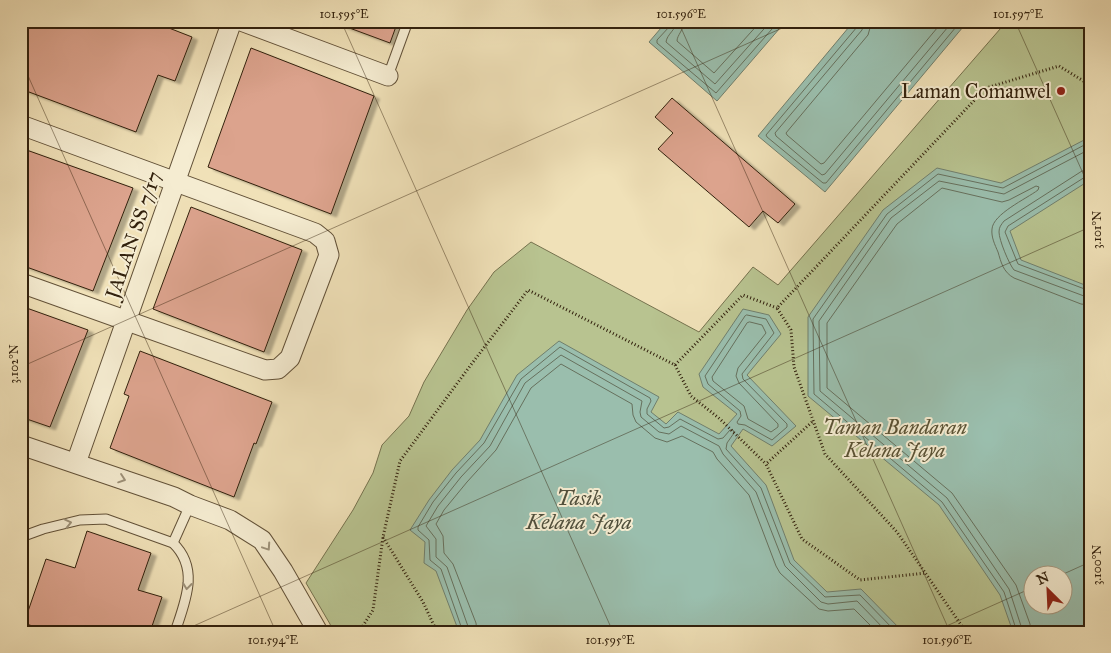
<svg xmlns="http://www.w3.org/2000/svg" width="1111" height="653" viewBox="0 0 1111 653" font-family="'IM FELL Great Primer',serif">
	<defs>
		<filter id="shadow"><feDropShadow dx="5.5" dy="3" stdDeviation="1" flood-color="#0004"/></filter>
	</defs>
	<rect width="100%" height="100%" fill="#f0e1b8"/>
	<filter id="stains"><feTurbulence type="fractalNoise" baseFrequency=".004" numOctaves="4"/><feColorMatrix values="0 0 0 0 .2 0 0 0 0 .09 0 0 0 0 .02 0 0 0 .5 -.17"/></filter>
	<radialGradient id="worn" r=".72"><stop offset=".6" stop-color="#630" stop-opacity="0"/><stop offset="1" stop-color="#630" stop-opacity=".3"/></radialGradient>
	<path fill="#b8c390" stroke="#75724e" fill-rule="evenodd" d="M1007,21H1090V632H333L330,624L306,583L353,510L373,473L382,445L409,416L424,382L467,310L494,272L531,242L699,332L753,267L778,285ZM1034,576H1064V606H1034Z"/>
	<g fill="#9abead" stroke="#707f6d" fill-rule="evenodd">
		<path d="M667,21H786L717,101L649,42Z"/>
		<path d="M854,21H968L825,192L758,136Z"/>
		<path d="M1088,138H1090V180L1010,231L1021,260L1090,287V632H1013L1000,595L939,505L808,396V317L883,210L937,168L1001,183ZM1034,576H1064V606H1034Z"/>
		<path d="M743,309L769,315L781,334L747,375L796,426L772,446L743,429L731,446L766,485L794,560L827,592L861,589L903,632H459L436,571L424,563L425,542L410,530L429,500L452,470L480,440L517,375L559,341L659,397L651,412L666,424L678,412L719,434L737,414L703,387L699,374Z"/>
	</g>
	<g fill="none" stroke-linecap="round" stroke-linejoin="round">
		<g stroke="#66705d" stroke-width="1">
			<path d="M670,21V26L657,40V43L716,93L779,21"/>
			<path d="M677,21C676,30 667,34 666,42L715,84L771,21"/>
			<path d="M684,21C684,30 677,35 677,41L714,73L761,21"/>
			<path d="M858,21L857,27L766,135L767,137L823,183H826L961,21"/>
			<path d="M864,21L862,30L775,133L776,136L822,175L825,174L953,21"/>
			<path d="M872,21L868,35L786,133L787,135L821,164L824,163L943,21"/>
			<path d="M1090,170L1082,171L1004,221C1001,225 999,227 999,232C999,240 1009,264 1014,270L1084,296L1090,297"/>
			<path d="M1090,176L1085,177L1008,226L1005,232L1018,264L1090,291"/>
			<path d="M747,315L766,319L774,333L742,374L743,379L787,424V427L772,440L745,425L738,424L737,422L741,416L740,411L708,384L705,376L745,316Z"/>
			<path d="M750,322L762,325L766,333L738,368L736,376L739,383L778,424V427L771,432L748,419L744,406L713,381L712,377L747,323Z"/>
			<path d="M463,632L441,569L430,560L429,540L418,530V527L433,502L456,473L484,443L521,379L560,347L650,398L651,401L647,409V414L664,428L669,427L680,419L718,439L723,438L730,430H733L734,433L727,443L726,449L761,488L790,563L825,597L860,595L896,632"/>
			<path d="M470,632L447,567L436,557V539L426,526L438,506L461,477L490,446L525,383L561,355L642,401L640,412L641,417L659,432L669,434L681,426L719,446L723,454L756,492L785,566L821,602L828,604L857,601L887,632"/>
			<path d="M477,632L476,623L453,564L444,553L443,536L436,524L444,510L467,482L496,450L531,388L561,364L632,404L633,415L636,422L655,438L667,442L682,436L713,452L717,459L749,495L776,566L780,573L819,609L828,611L854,609L877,632"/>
			<path d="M1017,632L1004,592L942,502L814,394L813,319L887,214L938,174L1003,188L1090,142"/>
			<path d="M1023,632L1009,589L947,498L820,391L819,321L891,218L939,181L1004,194L1090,149"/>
			<path d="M1031,632L1030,624L1016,585L952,493L827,388V323L897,224L942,188L1002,202L1009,200L1036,186L1039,187L1038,190C1026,199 993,214 992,229C991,237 995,245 998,252C1001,262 1003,272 1014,278L1081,304L1090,305"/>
		</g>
	</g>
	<g fill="#dca38d" stroke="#32210d" filter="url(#shadow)">
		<path d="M21,21H151L192,37L175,81L158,75L136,132L21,89Z"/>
		<path d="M336,21H398L390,43L336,23Z"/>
		<path d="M251,48L374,96L331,214L208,167Z"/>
		<path d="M672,98L795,204L778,223L763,211L749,227L658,149L673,133L655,117Z"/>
		<path d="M21,148L133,188L93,291L21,265Z"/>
		<path d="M191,207L302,250L264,352L153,309Z"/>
		<path d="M21,306L88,330L50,427L21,417Z"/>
		<path d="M140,351L272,402L256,444L254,443L234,497L110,448L129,396L124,394Z"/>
		<path d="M87,531L151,553L138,590L162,597L150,632H49L24,623L46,559L75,568Z"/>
	</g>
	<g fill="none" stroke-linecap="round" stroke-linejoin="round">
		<g stroke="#625138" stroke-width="11">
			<g id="lane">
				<path d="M388,76L408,21"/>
				<path d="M21,537L43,529L80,520L106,519L173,543C200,569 185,602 175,632"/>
				<path d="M173,543L190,505"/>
			</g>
		</g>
		<g stroke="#625138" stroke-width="21">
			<g id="street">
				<path d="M241,21L388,76"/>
				<path d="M21,125L315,233L325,241L329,255L290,358L278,369L265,370L21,283"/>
				<path d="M21,445L174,497L190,505L230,520L262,540L283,571L318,632"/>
				<path d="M76,463L232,21"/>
			</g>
		</g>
		<g stroke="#32210d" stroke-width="3" stroke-dasharray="1 2.5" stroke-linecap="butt">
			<path d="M675,365L691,396L720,419L766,464"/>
			<path d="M812,422L766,464L802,539L860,580L926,573"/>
			<path d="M383,537L423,602L437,632"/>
			<path d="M359,632L373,610L383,537L400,461L470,366L528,290L675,365L743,295L777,308"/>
			<path d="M966,632L897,532L825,454L794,367L791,330L777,308L986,88L1059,66L1090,85"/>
		</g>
		<use href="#lane" stroke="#f5ecd1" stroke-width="9"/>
		<use href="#street" stroke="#f5ecd1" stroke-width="19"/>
	</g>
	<defs><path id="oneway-chevron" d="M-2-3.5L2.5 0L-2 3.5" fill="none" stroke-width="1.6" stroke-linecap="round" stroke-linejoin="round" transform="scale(1.25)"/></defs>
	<g stroke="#9d9179">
		<use href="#oneway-chevron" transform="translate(122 479) rotate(19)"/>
		<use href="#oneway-chevron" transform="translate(68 523) rotate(-13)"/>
		<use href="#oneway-chevron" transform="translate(267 547) rotate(56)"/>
		<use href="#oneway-chevron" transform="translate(187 586) rotate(97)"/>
	</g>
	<path fill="none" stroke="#32210d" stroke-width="1" stroke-opacity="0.45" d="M341,21L613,632M678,21L950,632M1015,21L1090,189M21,32L45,21M21,60L276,632M21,367L798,21M1059,576L1090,562M180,632L1090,227M933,632L1034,587"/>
	<circle fill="#8f2418" stroke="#f5ecd1" stroke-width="2" cx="1061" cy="91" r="5"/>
	<g text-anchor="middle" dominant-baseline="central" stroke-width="4" stroke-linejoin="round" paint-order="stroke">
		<g font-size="20" fill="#32210d" stroke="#f5ecd1" text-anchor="end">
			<text x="1051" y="91">Laman Comanwel</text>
		</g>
		<g font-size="20" fill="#32210d" stroke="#f5ecd1">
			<text transform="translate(133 235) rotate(-71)">JALAN SS 7/17</text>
		</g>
		<g font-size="20" font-style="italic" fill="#5a5234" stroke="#f5ecd1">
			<text x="895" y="427">Taman Bandaran<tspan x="895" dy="23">Kelana Jaya</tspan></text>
		</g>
		<g font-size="21" font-style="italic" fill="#51503d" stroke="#f5ecd1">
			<text x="579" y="498">Tasik<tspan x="579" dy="24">Kelana Jaya</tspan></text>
		</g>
	</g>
	<rect width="1111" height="653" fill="none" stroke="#f0e1b8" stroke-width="55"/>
	<g transform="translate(1048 590) rotate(336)"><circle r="24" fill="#f5ecd1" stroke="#a79b83"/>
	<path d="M0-4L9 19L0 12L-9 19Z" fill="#8f2418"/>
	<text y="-8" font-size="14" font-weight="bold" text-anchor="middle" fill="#32210d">N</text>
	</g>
	<rect x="28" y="28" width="1056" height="598" fill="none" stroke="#32210d" stroke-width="2"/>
	<g font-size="12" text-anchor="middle" fill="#32210d">
		<text x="344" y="18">101.595°E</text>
		<text x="681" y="18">101.596°E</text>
		<text x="1018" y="18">101.597°E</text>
		<text transform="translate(1097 230) rotate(-90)" y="4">3.101°N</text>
		<text transform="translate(14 364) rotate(-90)" y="4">3.102°N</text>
		<text transform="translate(1097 565) rotate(-90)" y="4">3.100°N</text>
		<text x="273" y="644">101.594°E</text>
		<text x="610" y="644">101.595°E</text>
		<text x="947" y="644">101.596°E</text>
	</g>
	<rect width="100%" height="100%" filter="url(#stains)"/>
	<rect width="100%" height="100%" fill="url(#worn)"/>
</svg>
